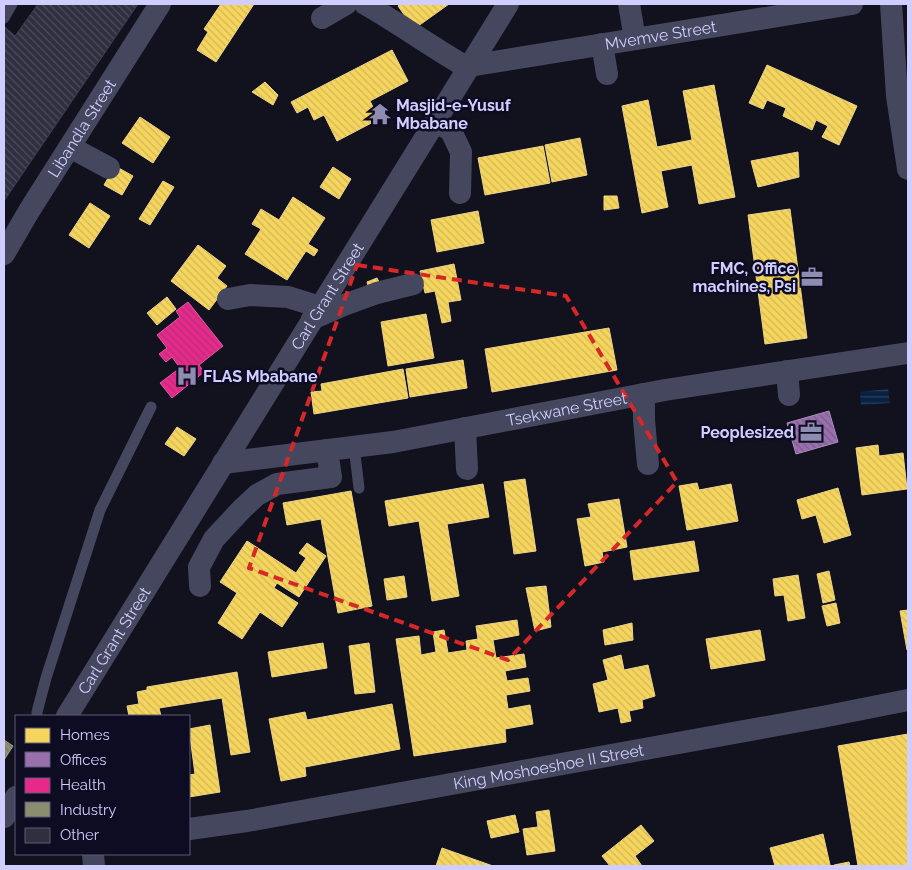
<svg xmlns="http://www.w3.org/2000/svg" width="912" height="870" viewBox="0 0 912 870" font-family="Raleway,sans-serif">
	<defs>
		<pattern id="water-rules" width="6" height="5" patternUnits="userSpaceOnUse" patternTransform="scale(1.25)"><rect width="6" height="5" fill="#092242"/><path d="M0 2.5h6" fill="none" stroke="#2c415e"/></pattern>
		<pattern id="homes-back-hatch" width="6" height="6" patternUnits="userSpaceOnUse" patternTransform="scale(1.25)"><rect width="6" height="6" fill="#f6d55c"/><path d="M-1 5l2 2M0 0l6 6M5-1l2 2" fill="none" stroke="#d1b759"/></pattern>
		<pattern id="offices-back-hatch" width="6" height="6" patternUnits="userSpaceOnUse" patternTransform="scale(1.25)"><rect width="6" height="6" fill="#9970ab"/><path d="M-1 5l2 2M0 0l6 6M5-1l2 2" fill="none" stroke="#795e8a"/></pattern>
		<pattern id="health-back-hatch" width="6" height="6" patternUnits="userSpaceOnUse" patternTransform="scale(1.25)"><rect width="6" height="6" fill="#e7298a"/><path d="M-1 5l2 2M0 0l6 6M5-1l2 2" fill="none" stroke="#b42f77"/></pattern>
		<pattern id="industry-back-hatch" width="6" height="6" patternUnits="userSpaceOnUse" patternTransform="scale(1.25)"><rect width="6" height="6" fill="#8c8c6e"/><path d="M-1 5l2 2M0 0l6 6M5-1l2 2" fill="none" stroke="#757564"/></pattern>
		<pattern id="building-back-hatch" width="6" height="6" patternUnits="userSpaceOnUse" patternTransform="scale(1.25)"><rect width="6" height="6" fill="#302f40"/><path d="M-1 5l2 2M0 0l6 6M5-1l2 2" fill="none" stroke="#4d4c5d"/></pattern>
	</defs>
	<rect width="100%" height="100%" fill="#12111e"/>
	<path fill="url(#water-rules)" d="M888,389L890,403L861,405L860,392Z"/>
	<g fill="url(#homes-back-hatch)" stroke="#ebd38d">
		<path d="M221,4H254L216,62L197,50L208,32L204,29Z"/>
		<path d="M401,4H449L414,29L398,6Z"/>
		<path d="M392,50L408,81L370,101L379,119L337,141L324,115L314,120L308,107L297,113L291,102Z"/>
		<path d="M767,65L857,106L839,145L822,137L828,126L816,120L812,130L783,116L786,108L767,100L763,109L749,103Z"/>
		<path d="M265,82L278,95L273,105L252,92Z"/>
		<path d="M714,85L735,197L699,204L692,165L661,171L668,207L642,213L622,106L648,100L657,147L692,140L683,91Z"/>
		<path d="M140,117L170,137L153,163L122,143Z"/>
		<path d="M580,138L587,175L552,182L545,145Z"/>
		<path d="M543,146L550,183L485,195L478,158Z"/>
		<path d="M798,152L799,177L758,187L751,161Z"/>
		<path d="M115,166L133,176L122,195L104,185Z"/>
		<path d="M333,167L351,179L339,199L320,187Z"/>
		<path d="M163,181L174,187L150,225L139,219Z"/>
		<path d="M604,196H617L619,208L604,210Z"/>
		<path d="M293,197L325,218L308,244L318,250L314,256L306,251L287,280L245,254L261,229L252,224L261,209L279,220Z"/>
		<path d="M90,203L110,216L89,248L69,235Z"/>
		<path d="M790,209L807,338L765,344L748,215Z"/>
		<path d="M478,211L484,243L437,252L431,220Z"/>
		<path d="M198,245L226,266L217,278L227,286L209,310L171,281Z"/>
		<path d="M454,264L461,300L448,302L451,321L442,323L435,291L425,293L420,271Z"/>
		<path d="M377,278L382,288L370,293L367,282Z"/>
		<path d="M167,297L176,309L157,325L147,313Z"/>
		<path d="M426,314L434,358L388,366L381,322Z"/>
		<path d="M609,328L617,370L492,392L485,349Z"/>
		<path d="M463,360L467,388L410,397L406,369Z"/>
		<path d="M403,369L408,398L314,414L311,392L322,391L321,384Z"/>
		<path d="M177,427L196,439L184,456L165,444Z"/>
		<path d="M878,445L879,456L903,453L907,489L862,495L856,448Z"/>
		<path d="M525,479L536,551L514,554L504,482Z"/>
		<path d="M697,483L699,490L731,484L738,521L687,530L679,486Z"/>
		<path d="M483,484L489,517L447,524L459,596L432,601L419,521L389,526L385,501Z"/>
		<path d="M838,488L851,535L824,543L816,515L802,519L797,500Z"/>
		<path d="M351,491L372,606L338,613L321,519L287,525L283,503Z"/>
		<path d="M619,499L627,547L602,552L604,562L585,566L577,519L591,517L588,504Z"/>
		<path d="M247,541L296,573L306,558L299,553L307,543L326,556L299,597L277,583L274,588L298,603L282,627L260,612L242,639L218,623L237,593L220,582Z"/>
		<path d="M694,541L699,571L634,580L630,551Z"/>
		<path d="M829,571L835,600L823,603L817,574Z"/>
		<path d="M798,575L805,618L788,621L784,595L775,596L773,579Z"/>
		<path d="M404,576L407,597L387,600L384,579Z"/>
		<path d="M546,586L551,627L535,631L526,588Z"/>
		<path d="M836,603L840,623L827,626L822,606Z"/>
		<path d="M908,610V650H907L900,611Z"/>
		<path d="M517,620L519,635L493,640L496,658L524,654L526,667L505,671L507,681L528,678L530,691L506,695L508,709L530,705L533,724L505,729L506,742L414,756L396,639L419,636L421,655L436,652L433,632L444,630L448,653L467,650L466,641L478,639L476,626Z"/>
		<path d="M632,623L633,640L605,645L603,630Z"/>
		<path d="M760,630L765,660L711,669L706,639Z"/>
		<path d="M323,643L327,668L272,677L268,652Z"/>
		<path d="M369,643L375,692L355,694L349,646Z"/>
		<path d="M621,655L624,670L648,665L655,696L642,700L643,708L629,711L631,721L621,723L618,708L599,712L593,684L608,680L603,660Z"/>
		<path d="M237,672L250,752L231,755L222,698L159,708L161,716H129L127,706L139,704L137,692L147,690V687Z"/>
		<path d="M392,704L400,749L305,767L306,776L281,781L269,719L305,712L307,720Z"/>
		<path d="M210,725L220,792L189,797V775L195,774L189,729Z"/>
		<path d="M908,734V866H858L838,746Z"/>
		<path d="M549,810L555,851L527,855L523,829L538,827L536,812Z"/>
		<path d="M515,815L519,832L491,838L487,821Z"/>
		<path d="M641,825L654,841L635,856L642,866H610L602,856Z"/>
		<path d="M823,834L830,865L825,866H775L770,848Z"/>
		<path d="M442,848L493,866H436Z"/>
		<path d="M849,862L850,866H834V865Z"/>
	</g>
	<path fill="url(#offices-back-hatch)" stroke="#aa8cc4" d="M829,411L838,442L796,454L787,423Z"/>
	<path fill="url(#health-back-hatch)" stroke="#e05aad" d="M188,302L223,346L199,365L204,372L172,398L160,383L180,368L172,357L166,362L159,354L167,348L157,335L180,317L176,311Z"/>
	<path fill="url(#industry-back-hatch)" stroke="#a0a09a" d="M4,740L13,746L4,760Z"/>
	<path fill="url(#building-back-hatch)" stroke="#3d3b52" d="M38,4H138L4,201V26L15,36Z"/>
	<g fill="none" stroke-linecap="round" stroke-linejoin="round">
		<g stroke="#45475f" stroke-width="11">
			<path d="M4,18L12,4"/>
			<path d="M354,446L359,488"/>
			<path d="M37,716V712L46,678L100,510L151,407"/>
		</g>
		<g stroke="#45475f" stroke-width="22">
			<path d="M365,4C400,24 433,48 468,68"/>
			<path d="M629,4L635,39"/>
			<path d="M891,4L897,96L908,169"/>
			<path d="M322,18L346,4"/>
			<path d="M602,44L607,74"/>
			<path id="s1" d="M469,66L852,4"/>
			<path d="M435,121L451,131L461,152L460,193"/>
			<path d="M70,147L109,168"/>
			<path id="s2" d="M4,254L29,211L160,4"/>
			<path d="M228,299L250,295L288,297L320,307"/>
			<path d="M312,319L344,305L377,293L413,284"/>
			<path d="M787,371L789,395"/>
			<path d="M644,394V420L648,464"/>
			<path d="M465,428L467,469"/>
			<path id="s3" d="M223,463L393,442L665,390L908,353"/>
			<path d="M200,586L199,567L214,539L242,509L257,495L277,484L331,477L327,450"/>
			<path id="s4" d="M67,716L508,4"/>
			<path d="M4,817L16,797"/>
			<path id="s5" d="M189,829L247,821L822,717L908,700"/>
			<path d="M93,854L94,866"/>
		</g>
	</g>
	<path fill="none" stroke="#d62828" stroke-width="4" stroke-dasharray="10 6" stroke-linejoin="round" d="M357,265L566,296L677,482L508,660L249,568Z"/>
	<defs>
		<g id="temple-bare" transform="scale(1.725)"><path d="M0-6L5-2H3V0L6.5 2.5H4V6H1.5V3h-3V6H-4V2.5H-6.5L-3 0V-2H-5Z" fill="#8e8cb0" stroke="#0e0c23" stroke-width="2.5" paint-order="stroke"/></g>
		<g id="office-bare" transform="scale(1.725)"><path d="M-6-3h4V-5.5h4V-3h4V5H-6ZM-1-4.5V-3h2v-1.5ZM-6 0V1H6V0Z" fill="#8e8cb0" stroke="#0e0c23" stroke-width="2.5" paint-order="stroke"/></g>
		<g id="hospital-bare" transform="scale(1.725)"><path d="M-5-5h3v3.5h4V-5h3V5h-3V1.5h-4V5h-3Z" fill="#8e8cb0" stroke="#0e0c23" stroke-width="2.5" paint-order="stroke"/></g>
	</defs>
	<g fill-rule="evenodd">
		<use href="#temple-bare" x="380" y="114"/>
		<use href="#office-bare" x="812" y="277"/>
		<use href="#hospital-bare" x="187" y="376"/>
		<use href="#office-bare" x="811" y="432"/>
	</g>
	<g text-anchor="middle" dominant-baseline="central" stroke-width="5" stroke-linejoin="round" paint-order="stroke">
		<g font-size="16" fill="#d0ceff" stroke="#0e0c23">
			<text stroke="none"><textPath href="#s1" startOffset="194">Mvemve Street</textPath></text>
			<text stroke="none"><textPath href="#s2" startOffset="148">Libandla Street</textPath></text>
			<text stroke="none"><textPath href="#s4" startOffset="494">Carl Grant Street</textPath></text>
			<text stroke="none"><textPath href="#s3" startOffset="348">Tsekwane Street</textPath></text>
			<text stroke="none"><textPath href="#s4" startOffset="89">Carl Grant Street</textPath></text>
			<text stroke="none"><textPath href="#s5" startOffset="365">King Moshoeshoe II Street</textPath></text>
		</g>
		<g font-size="16" font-weight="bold" fill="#d0ceff" stroke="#0e0c23" text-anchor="start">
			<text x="396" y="105">Masjid-e-Yusuf<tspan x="396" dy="18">Mbabane</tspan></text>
			<text x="796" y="268" text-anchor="end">FMC, Office<tspan x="796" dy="18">machines, Psi</tspan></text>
			<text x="203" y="376">FLAS Mbabane</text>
			<text x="794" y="432" text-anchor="end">Peoplesized</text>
		</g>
	</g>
	<rect width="912" height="870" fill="none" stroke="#d0ceff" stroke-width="10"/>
	<rect x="15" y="715" width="175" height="140" fill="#0e0c23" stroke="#5c5a7b"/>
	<rect x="25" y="728" width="25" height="15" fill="#f6d55c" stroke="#5c5a7b"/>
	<text x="60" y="740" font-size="15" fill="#d0ceff">Homes</text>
	<rect x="25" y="752" width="25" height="15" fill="#9970ab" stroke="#5c5a7b"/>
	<text x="60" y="765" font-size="15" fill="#d0ceff">Offices</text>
	<rect x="25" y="778" width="25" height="15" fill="#e7298a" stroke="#5c5a7b"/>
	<text x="60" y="790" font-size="15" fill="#d0ceff">Health</text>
	<rect x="25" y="802" width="25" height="15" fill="#8c8c6e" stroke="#5c5a7b"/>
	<text x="60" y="815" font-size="15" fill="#d0ceff">Industry</text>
	<rect x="25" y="828" width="25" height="15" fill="#302f40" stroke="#5c5a7b"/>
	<text x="60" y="840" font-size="15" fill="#d0ceff">Other</text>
</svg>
